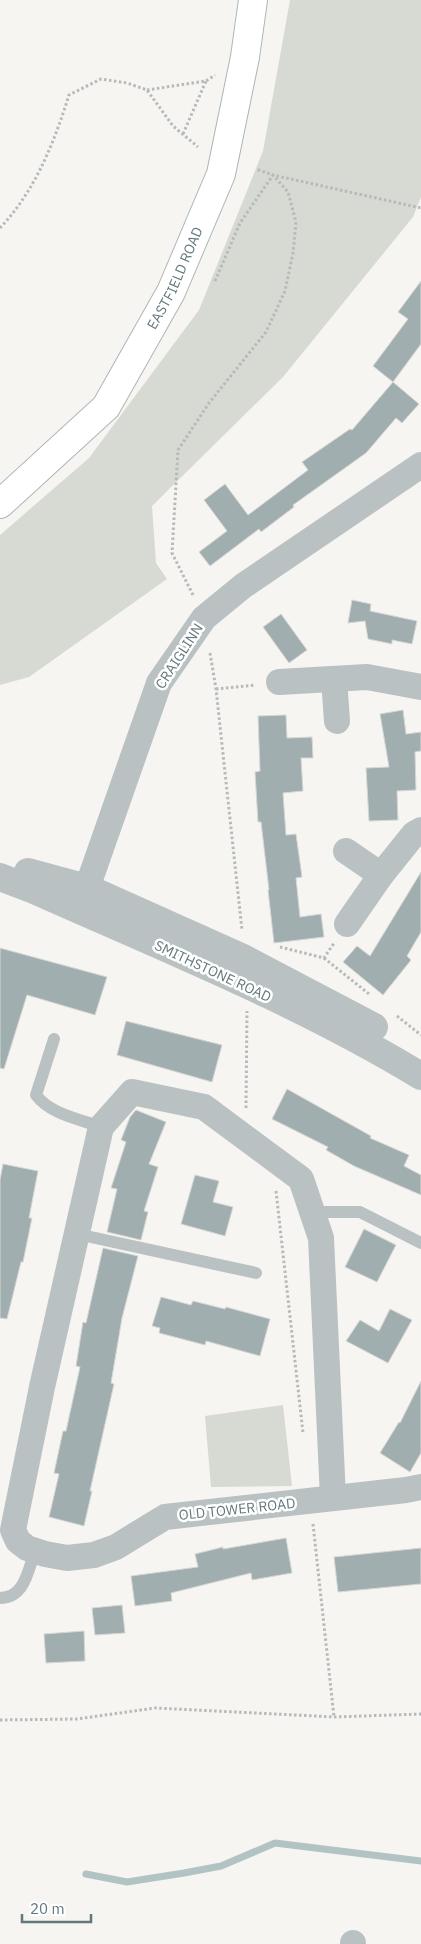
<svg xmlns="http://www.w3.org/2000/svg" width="421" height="1944" viewBox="0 0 421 1944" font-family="'IBM Plex Sans',sans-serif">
	<rect width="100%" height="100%" fill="#f6f5f2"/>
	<g fill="#d7dad2">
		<path d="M290,0H421V197L413,217L283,377L152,506L156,563L167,579L29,677L0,685V535L89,458L199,310L263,151Z"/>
		<path d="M283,1405L292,1486L211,1487L205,1416Z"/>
	</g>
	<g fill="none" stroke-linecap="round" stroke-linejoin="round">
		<path stroke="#b1c3c3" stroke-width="7" d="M86,1874L127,1882L184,1873L221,1866L275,1843L421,1861"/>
	</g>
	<g fill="#a1aeb0" stroke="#d7d7d5">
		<path d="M421,281V344L393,382L373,366L408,319L398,312Z"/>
		<path d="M393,382L419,404L402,423L396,418L366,453L293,505L294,507L261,532L259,529L210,566L199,552L227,531L204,500L225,484L248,515L308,470L302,462L350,429L352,430Z"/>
		<path d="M352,600L371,604L370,611L417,621L412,644L392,640V644L368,639L365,621L348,623Z"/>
		<path d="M281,614L307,650L289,663L263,627Z"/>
		<path d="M403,710L406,734L421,732V751L415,752L416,790L397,791L398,820L369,821L366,768L389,767L380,714Z"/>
		<path d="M286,715L287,738L312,737L313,758H301L303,791L283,793L286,835L296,834L302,877L296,878L300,917L321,914L324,937L274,943L268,890H269L261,822H258L255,772L260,771L258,716Z"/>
		<path d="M421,872V932L407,956L411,960L383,995L343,962L357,946L370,956Z"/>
		<path d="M0,948L107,977L95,1015L27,995L4,1069L0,1068Z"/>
		<path d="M126,1021L222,1045L212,1082L117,1055Z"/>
		<path d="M287,1089L371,1136L370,1138L409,1155L404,1166L421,1175V1195L354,1166L326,1150L328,1147L272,1119Z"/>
		<path d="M136,1110L166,1122L149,1164L158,1167L144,1211L148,1212L141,1240L107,1232L117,1189L111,1188L126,1142L121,1140L130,1117Z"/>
		<path d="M3,1164L38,1171L29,1218H32L23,1262H21L7,1319L0,1318V1180Z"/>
		<path d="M195,1175L219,1181L213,1202L233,1207L225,1236L181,1224Z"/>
		<path d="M364,1229L396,1245L377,1282L345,1267Z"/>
		<path d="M103,1248L138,1256L122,1318L111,1383L114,1384L90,1491H92L84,1526L49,1517L59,1474L54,1473L63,1431H66L80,1367L76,1366L83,1322L86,1323Z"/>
		<path d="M161,1297L191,1305L193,1301L225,1309L226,1307L270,1319L260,1356L206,1341L205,1345L159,1333L160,1328L152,1326Z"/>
		<path d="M390,1309L412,1320L388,1363L346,1341L360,1320L379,1331Z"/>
		<path d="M421,1381V1453L410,1472L380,1453L399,1422L400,1423Z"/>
		<path d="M286,1538L292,1573L252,1580L251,1573L171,1593L172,1601L135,1606L131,1576L198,1567L195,1554L223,1547V1549Z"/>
		<path d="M421,1548V1584L338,1592L334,1557Z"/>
		<path d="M122,1605L125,1633L95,1635L92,1608Z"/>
		<path d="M84,1631L85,1661L46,1663L44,1634Z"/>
	</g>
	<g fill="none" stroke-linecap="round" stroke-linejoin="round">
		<g stroke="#adb5b7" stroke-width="30">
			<g id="secondary">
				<path id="s1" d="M0,504L106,407L171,292L221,174L245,57L253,0"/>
			</g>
		</g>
		<g stroke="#b5babb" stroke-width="3" stroke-dasharray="2.5 2.5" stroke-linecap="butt">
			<path d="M147,90L206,81L215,75"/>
			<path d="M183,134L206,81"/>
			<path d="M0,228C35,191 54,143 69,95L101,79L127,83L147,90L173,126L198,147"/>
			<path d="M215,281L240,223L273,175L421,208"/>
			<path d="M193,595L172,553L178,450L209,403L266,332L285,291L293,253L296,222L288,192L273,175L256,169"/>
			<path d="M210,653L216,689L242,930"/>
			<path d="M216,689L255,685"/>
			<path d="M280,947L324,958L334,943"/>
			<path d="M324,958L369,994"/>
			<path d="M397,1016L421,1035"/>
			<path d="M246,1108L247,1011"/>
			<path d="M276,1191L303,1433"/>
			<path d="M313,1524L334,1717"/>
			<path d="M0,1720L77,1719L155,1708L334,1717L421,1714"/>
		</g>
		<g stroke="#bac1c2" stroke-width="12">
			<path d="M54,1039L36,1095C50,1114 79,1119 101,1127"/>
			<path d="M312,1212H360L421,1243"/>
			<path d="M77,1234L256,1273"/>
			<path d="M0,1598C25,1598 28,1570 35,1551"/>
		</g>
		<g stroke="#bac1c2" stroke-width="26">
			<path d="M334,679L337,721"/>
			<path d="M279,682L367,677L421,687"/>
			<path d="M346,851L381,875"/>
			<path d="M87,888L159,683L204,618L243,586L421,465"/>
			<path d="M347,924L381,875L414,834L421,830"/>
			<path d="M333,1498L321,1238L301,1179L204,1107L132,1092L101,1127L42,1387L13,1530L18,1541L27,1548L45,1554L67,1558L94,1555L116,1547L165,1517L406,1490L421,1487"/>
			<path d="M353,1943V1944"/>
		</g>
		<g stroke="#bac1c2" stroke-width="28">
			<path d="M28,872L87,888L241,957L374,1027"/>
			<path d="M0,877L34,890C164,948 299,1002 421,1076"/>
		</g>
		<use href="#secondary" stroke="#fff" stroke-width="28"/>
	</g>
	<g text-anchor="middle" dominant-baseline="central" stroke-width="5" stroke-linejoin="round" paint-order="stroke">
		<g font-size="14" fill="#62787c" stroke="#fff">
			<text stroke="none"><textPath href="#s1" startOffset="290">EASTFIELD ROAD</textPath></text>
			<text transform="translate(179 656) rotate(-57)">CRAIGLINN</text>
			<text transform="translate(213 971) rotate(25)">SMITHSTONE ROAD</text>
			<text transform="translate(237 1509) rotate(-6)">OLD TOWER ROAD</text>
		</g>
	</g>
	<path d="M22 1914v8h69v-8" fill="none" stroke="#62787c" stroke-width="2.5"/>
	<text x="30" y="1914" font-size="15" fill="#62787c" stroke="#ffffff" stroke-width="4" paint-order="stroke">20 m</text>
</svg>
